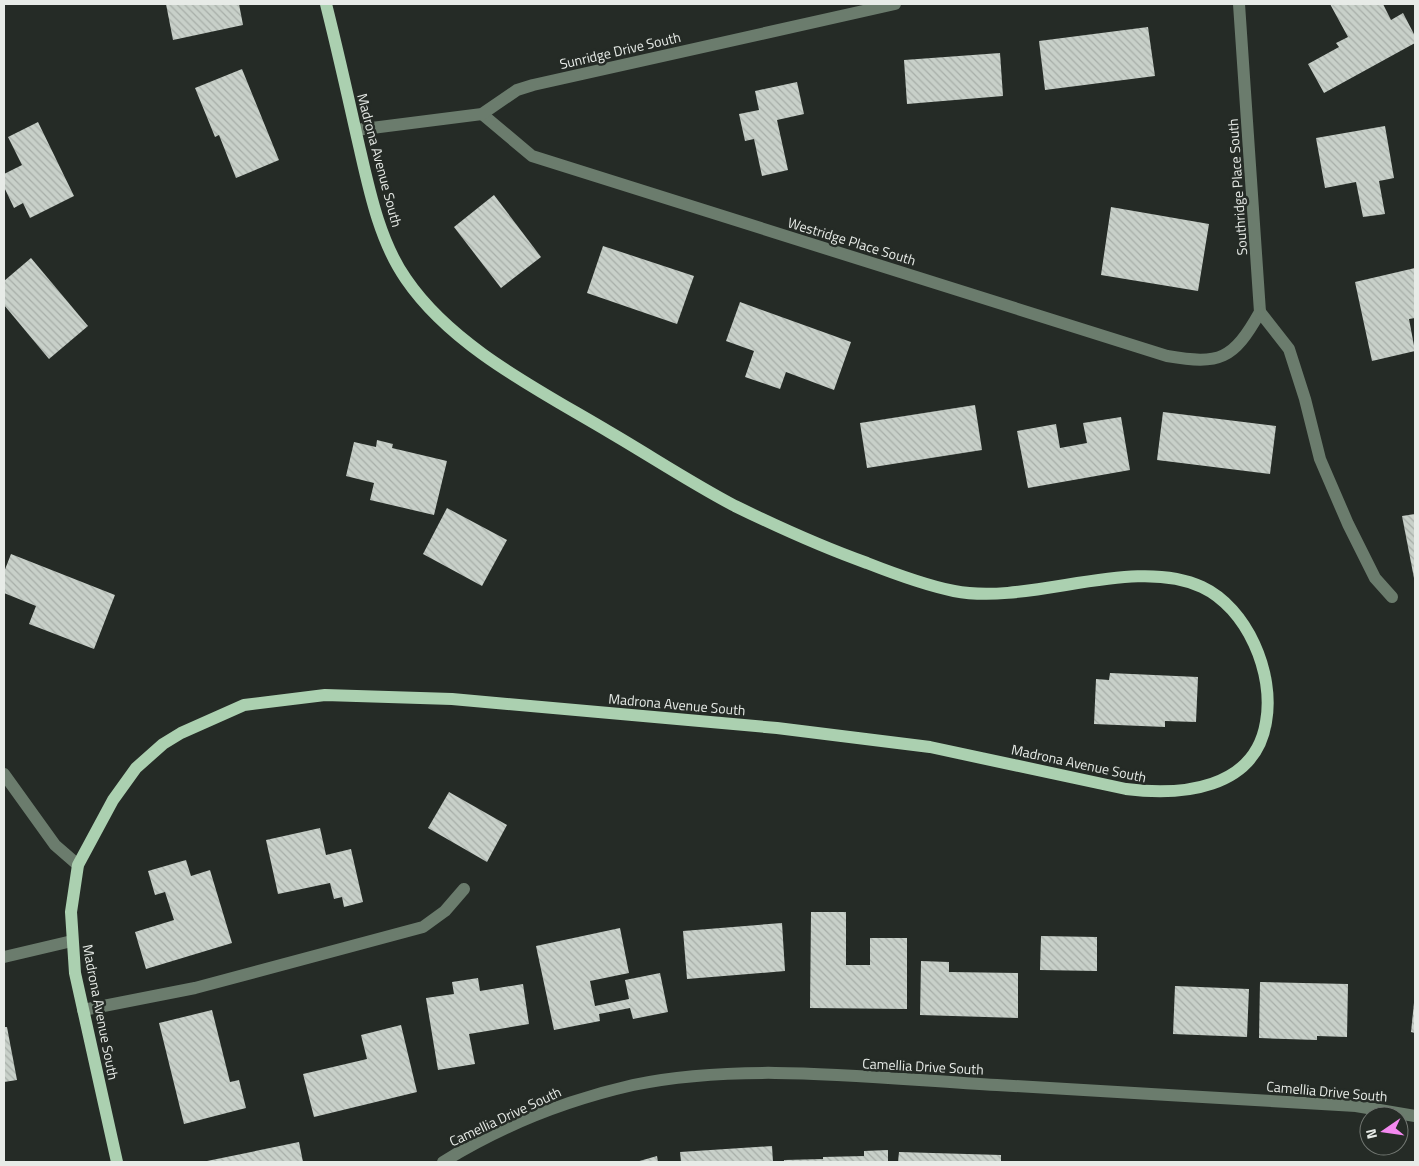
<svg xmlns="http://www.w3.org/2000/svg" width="1419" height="1166" viewBox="0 0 1419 1166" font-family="'Titillium Web',sans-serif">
	<defs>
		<pattern id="building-back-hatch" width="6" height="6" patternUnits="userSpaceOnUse" patternTransform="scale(1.25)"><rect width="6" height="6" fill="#c8d0c9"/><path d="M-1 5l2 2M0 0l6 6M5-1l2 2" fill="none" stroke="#a7aea8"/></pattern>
	</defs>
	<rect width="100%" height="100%" fill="#252b26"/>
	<g fill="url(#building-back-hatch)">
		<path d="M166,4H239L243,25L173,40Z"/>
		<path d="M1330,4H1383L1391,20L1403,13L1415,36V43L1324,93L1308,64L1339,47L1336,43L1348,37Z"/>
		<path d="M1148,27L1155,76L1045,90L1039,41Z"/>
		<path d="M1000,53L1003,96L907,104L904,60Z"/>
		<path d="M242,69L279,160L236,178L219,135L215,137L195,88Z"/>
		<path d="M797,82L804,114L777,120L788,170L762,176L754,139L745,141L739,114L759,110L755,91Z"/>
		<path d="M38,122L74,196L30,218L23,203L14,208L4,187V174L22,165L8,137Z"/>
		<path d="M1385,126L1394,178L1379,181L1385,214L1363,217L1356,182L1325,188L1316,138Z"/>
		<path d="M494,195L541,257L501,288L454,227Z"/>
		<path d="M1111,207L1209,224L1198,291L1101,275Z"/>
		<path d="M603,246L694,276L677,324L587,293Z"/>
		<path d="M31,258L88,326L49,359L4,305V281Z"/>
		<path d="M1415,268V318L1409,319L1415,351L1372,361L1355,282Z"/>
		<path d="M740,302L851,342L834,390L786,372L780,389L745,377L754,351L726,341Z"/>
		<path d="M975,405L982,450L867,468L860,423Z"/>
		<path d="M1163,412L1276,426L1270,474L1157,460Z"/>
		<path d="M1121,417L1130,470L1028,488L1017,431L1056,424L1060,448L1087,443L1083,423Z"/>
		<path d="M377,440L393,444L392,448L447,461L434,515L370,500L374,483L346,476L354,442L376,447Z"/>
		<path d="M447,508L507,540L482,586L423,554Z"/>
		<path d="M1415,514V577L1414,578L1402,516Z"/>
		<path d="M11,554L115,595L94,649L29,624L36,606L4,593V572Z"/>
		<path d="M1110,673L1198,677L1196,722L1165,721V727L1094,724L1096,679L1109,680Z"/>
		<path d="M449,792L507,825L487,862L428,828Z"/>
		<path d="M320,828L326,855L351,849L363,902L344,907L342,897L334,899L330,883L278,894L266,840Z"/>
		<path d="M186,860L191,876L210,870L232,943L146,969L135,932L174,920L165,892L155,895L148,871Z"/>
		<path d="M811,912H846V965H870V938H907V1009L810,1008Z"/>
		<path d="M782,923L785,971L687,979L683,931Z"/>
		<path d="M620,928L629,973L590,981L595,1006L629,999L625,980L660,973L668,1012L633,1019L630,1008L599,1014L600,1021L554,1030L536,946Z"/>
		<path d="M1041,936L1097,937V971L1040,970Z"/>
		<path d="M921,961L949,962V972L1018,973V1018L920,1015Z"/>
		<path d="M478,978L480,991L523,984L529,1024L469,1034L475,1064L438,1070L426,998L454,994L452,982Z"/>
		<path d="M1260,982L1348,984L1347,1037L1317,1036V1040L1259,1038Z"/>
		<path d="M1175,986L1249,989L1247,1037L1173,1034Z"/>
		<path d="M1414,1003H1415V1033L1411,1032Z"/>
		<path d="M212,1010L230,1082L239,1080L246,1108L184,1124L159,1023Z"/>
		<path d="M401,1025L417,1092L314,1117L303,1074L367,1059L361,1035Z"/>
		<path d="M4,1027H7L17,1080L4,1082Z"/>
		<path d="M299,1142L303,1162H207V1161Z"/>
		<path d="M772,1146L773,1162H681L680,1152Z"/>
		<path d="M888,1150V1162H784V1160L823,1159V1157L864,1156V1151Z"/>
		<path d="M899,1152L1001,1155V1162H898Z"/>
		<path d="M657,1156L658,1162H636Z"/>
	</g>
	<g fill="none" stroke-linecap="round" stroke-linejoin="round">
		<g stroke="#6b7c6d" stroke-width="12">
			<path d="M482,114L532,156L1167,356C1220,365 1233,360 1260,312L1239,4"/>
			<path d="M356,130L482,114L517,90L533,85L895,4"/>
			<path d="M1260,312L1289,349L1305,399L1320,459L1348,524L1375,578L1392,597"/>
			<path d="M4,774L55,845L78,865"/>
			<path d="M4,957L72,941"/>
			<path d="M83,1010L195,988L423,927L445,911L464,889"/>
			<path d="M443,1162C501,1126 567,1100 633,1085C745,1061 882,1079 997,1085C1117,1092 1236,1099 1356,1106L1415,1116"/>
		</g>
		<path stroke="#abd0b0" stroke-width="12" d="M117,1162L75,973L71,912L78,865L113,800L136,768L163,744L181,733L244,705L325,695L452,699L777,728L930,747L1126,789C1180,796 1255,790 1266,722C1275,673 1247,608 1202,587C1133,555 1030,606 954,591C924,585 895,574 867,563C822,547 778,527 735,506C693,484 652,457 611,433C541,391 453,348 406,279C378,239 368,184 357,137C347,92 337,48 326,4"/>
	</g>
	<g text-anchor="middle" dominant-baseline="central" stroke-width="5" stroke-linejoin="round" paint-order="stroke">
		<g font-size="14" fill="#e7ebe7" stroke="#252b26">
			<text transform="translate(620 50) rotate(-13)">Sunridge Drive South</text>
			<text transform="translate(380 160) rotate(75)">Madrona Avenue South</text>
			<text transform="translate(1237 187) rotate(-94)">Southridge Place South</text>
			<text transform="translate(852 241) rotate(17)">Westridge Place South</text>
			<text transform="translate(677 704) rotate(5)">Madrona Avenue South</text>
			<text transform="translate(1079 763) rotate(12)">Madrona Avenue South</text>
			<text transform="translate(101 1012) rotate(79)">Madrona Avenue South</text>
			<text transform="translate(923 1066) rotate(3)">Camellia Drive South</text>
			<text transform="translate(1327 1091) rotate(5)">Camellia Drive South</text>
			<text transform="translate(505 1116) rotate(-25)">Camellia Drive South</text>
		</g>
	</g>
	<rect width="1419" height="1166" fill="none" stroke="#e7ebe7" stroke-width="10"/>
	<g transform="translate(1384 1131) rotate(257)"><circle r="24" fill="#252b26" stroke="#737873"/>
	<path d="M0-4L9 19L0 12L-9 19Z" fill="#f489f0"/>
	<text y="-8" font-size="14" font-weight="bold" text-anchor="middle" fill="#e7ebe7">N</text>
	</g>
</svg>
